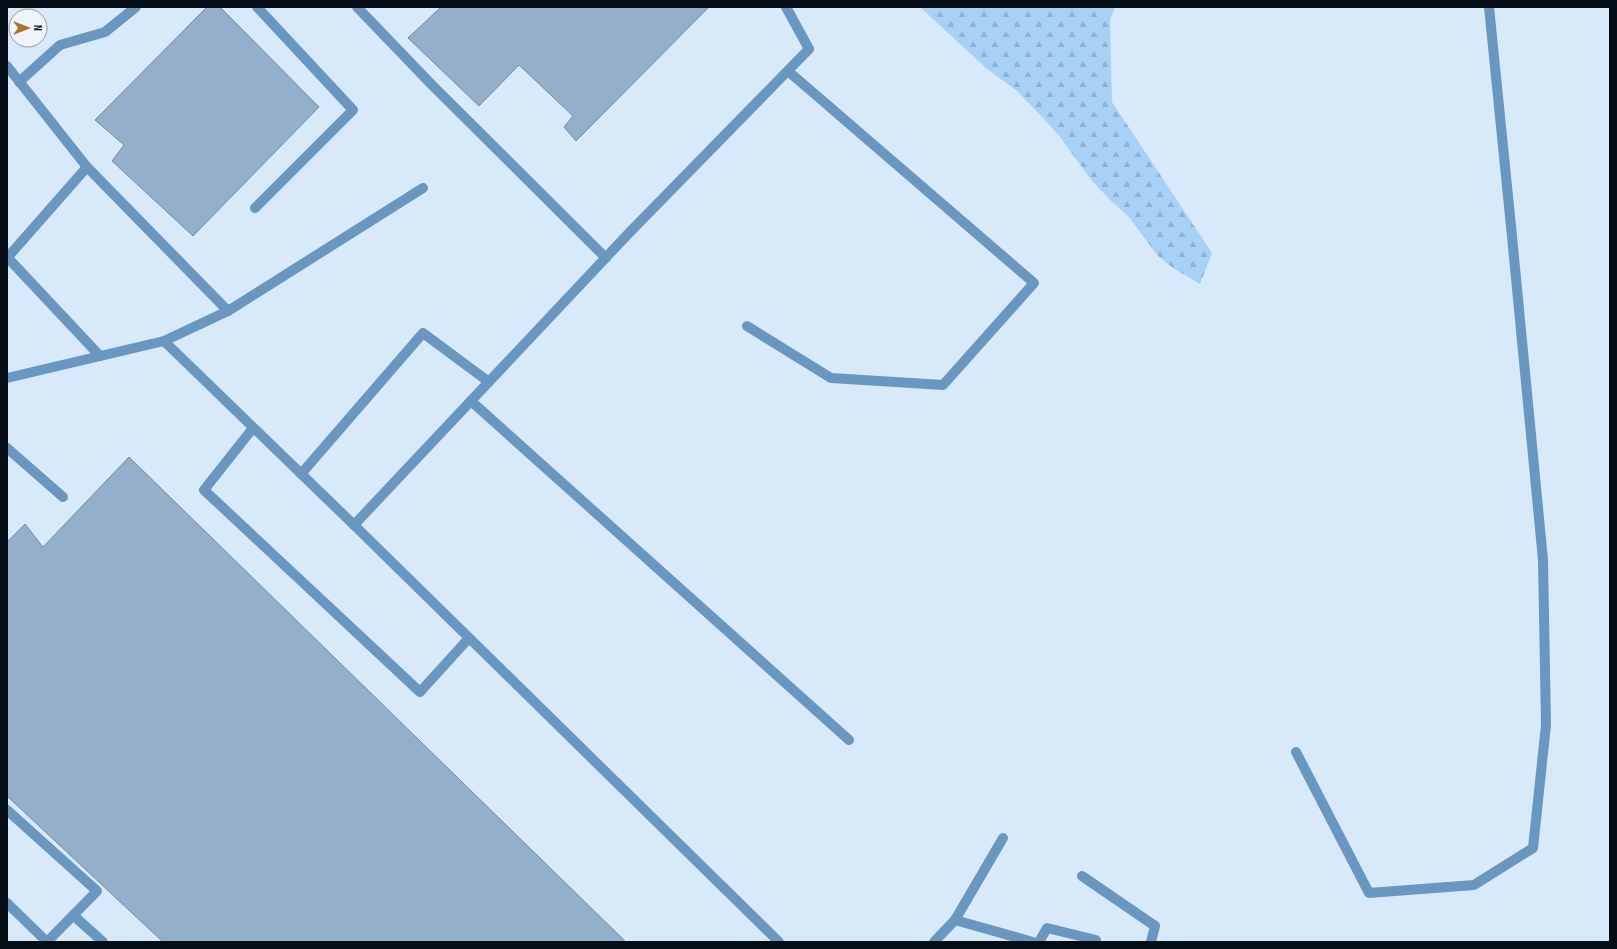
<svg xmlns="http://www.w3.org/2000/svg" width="1617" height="949" viewBox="0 0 1617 949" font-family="'Sofia Sans Condensed',sans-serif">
	<defs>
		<pattern id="forest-firs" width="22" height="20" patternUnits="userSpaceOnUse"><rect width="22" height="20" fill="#a8d1f8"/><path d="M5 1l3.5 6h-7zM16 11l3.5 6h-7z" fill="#8fb2d4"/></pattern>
	</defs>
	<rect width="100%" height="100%" fill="#d8eafa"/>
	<path fill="url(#forest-firs)" d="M920,7H1115L1110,20L1112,102L1212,253L1200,284L1173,268L1158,256L1128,216L1111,201L1092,181L1060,137L1046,121L1017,91L987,69Z"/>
	<g fill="#93afca" stroke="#728da7">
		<path d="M207,7H220L319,107L193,236L112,161L124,145L95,120Z"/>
		<path d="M441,7H709L576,141L564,127L573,116L519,65L479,106L408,38Z"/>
		<path d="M129,457L626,942H163L7,796V542L25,524L43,547Z"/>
	</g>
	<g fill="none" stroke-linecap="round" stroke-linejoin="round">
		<g stroke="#6a97c0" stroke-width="10">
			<path d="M357,7L432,85L606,258"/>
			<path d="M7,66L87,167"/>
			<path d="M19,82L60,45L105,32L136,7"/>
			<path d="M255,208L353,110L257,7"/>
			<path d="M7,258L87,167L228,311"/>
			<path d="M8,258L100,356"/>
			<path d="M747,326L831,378L943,385L1034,283L788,71"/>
			<path d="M164,341L228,311L423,188"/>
			<path d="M7,378L164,341L354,525L779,942"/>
			<path d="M471,401L849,740"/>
			<path d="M253,428L204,490L420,692L469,638"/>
			<path d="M7,448L63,497"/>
			<path d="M301,474L423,333L489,382"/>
			<path d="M354,525L629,233L809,49L786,7"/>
			<path d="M1296,752L1369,893L1474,885L1533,848L1546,725L1543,560L1511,226L1489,7"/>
			<path d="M7,810L97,891L47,942"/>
			<path d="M1082,876L1155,926L1151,942"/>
			<path d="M7,903L47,942"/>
			<path d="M73,915L103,942"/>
			<path d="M955,920L1003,838"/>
			<path d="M934,942L955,920L1033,942"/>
			<path d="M1039,942L1047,928L1096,940"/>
		</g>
	</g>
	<rect width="1617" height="949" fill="none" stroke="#040c15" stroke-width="16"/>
	<g transform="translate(28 28) rotate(90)"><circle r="19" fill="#eff5fb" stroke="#91989f"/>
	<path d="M0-3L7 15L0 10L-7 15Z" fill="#aa712f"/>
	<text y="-6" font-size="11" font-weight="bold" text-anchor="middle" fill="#040c15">N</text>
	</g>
</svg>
